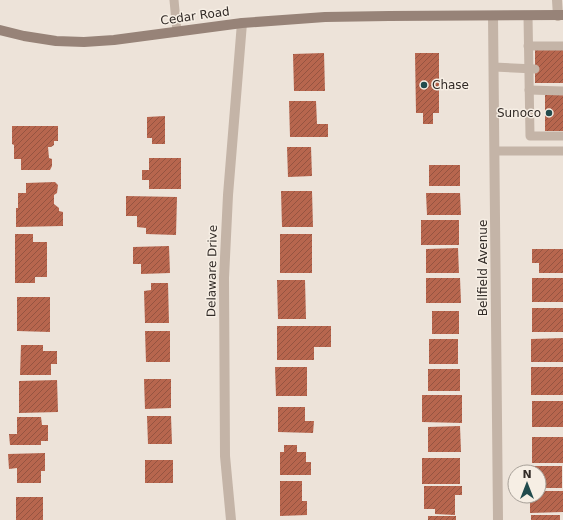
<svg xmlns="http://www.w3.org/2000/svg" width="563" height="520" viewBox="0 0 563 520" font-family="'DejaVu Sans',sans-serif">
	<defs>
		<pattern id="building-hatch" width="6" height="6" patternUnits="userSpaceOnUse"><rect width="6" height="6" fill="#b7664e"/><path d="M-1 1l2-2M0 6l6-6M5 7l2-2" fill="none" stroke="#955441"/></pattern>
	</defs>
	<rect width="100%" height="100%" fill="#ede3d9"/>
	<g fill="url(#building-hatch)">
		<rect x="535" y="49" width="28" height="34"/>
		<path d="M324,53L325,91H294L293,54Z"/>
		<path d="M415,53H439V113H433V124H423V113H416Z"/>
		<rect x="545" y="95" width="18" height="36"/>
		<path d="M289,101H316L317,124H328V137H290Z"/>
		<path d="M165,116V144H152V138H147V117Z"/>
		<path d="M12,126H58V141H54V145L51,147H48L49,158L52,159V166L50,170H21V159H14V145L12,144Z"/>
		<path d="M287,147H311L312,176L288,177Z"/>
		<path d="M149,158H181V189H149V180H142V170H149Z"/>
		<rect x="429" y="165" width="31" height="21"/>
		<path d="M55,182L58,185L57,193L54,195V204L59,208V211L63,212V226L16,227V208H18V193H26V183Z"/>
		<path d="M281,191H312L313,227H282Z"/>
		<path d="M426,193H460L461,215H427Z"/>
		<path d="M126,196L177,197L176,235L146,234V228L137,227V216H126Z"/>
		<rect x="421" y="220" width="38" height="25"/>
		<path d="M15,234H33V242H47V277H35V283H15Z"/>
		<rect x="280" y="234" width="32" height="39"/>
		<path d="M169,246L170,273L141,274V264H133V247Z"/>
		<path d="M458,248L459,273H426V249Z"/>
		<path d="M532,249H563V273H539V263H532Z"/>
		<path d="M426,278H460L461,303H426Z"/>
		<rect x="532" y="278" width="31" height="24"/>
		<path d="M277,280H305L306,319H278Z"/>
		<path d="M151,283H168L169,323H145L144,291L151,290Z"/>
		<path d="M17,297H50V332L17,331Z"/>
		<rect x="532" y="308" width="31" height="24"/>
		<rect x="432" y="311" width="27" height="23"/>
		<path d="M277,326H331V347H314V360H277Z"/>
		<path d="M145,331H170V362H146Z"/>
		<path d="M563,338V362H531V339Z"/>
		<rect x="429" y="339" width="29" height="25"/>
		<path d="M21,345H43V351H57V364H51V375H20Z"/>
		<path d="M275,367H307V396H276Z"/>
		<rect x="531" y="367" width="32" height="28"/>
		<rect x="428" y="369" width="32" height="22"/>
		<path d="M144,379H171V408L145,409Z"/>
		<path d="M57,380L58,412L19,413V381Z"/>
		<path d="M422,395H462V423L422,422Z"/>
		<rect x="532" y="401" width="31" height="26"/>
		<path d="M278,407H305V421H314L313,433L278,432Z"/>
		<path d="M147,416H171L172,444H148Z"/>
		<path d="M17,417H41L42,425H48V441H41V445H10L9,434H17Z"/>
		<path d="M460,426L461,452H428V427Z"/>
		<rect x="532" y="437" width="31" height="26"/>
		<path d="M284,445H297V452H306V462H311V475H280V452H284Z"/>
		<path d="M45,453V471H41V483H17V468L9,469L8,454Z"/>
		<rect x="422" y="458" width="38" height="26"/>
		<rect x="145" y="460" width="28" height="23"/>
		<path d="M531,466H562V488H539V472H531Z"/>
		<path d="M280,481H302V501H307V515L280,516Z"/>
		<path d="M424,486H462V495H455V515L435,514V509H424Z"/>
		<path d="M539,491H563V512L530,513V496H539Z"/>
		<rect x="16" y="497" width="27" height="23"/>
		<rect x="531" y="515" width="29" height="5"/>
		<rect x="428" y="516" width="28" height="4"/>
	</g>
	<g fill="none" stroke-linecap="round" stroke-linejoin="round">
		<g stroke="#c4b4a7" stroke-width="9">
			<path d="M174,0L177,32"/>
			<path d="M528,16L530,136H563"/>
			<path d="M528,46H563"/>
			<path d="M494,67L535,69"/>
			<path d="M529,90L563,91"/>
			<path d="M496,151H563"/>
		</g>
		<g stroke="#c4b4a7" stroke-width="10">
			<path d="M557,0L558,16"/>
			<path d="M493,16L498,520"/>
			<path d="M231,520L225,456L224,278L228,195L242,23"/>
		</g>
		<path stroke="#978378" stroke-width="10" d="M0,30L24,36L56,41L84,42L114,40L242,23L325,17L389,16L563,15"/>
	</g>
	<g fill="#214b4d" stroke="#f6eee4" stroke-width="1.5">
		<circle cx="424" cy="85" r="4"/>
		<circle cx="549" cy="113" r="4"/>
	</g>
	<g text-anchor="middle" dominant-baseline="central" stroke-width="3" stroke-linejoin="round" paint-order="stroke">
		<g font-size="12" fill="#312a26" stroke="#f6eee4">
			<text transform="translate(195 16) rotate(-8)">Cedar Road</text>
			<text transform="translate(483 268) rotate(-90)">Bellfield Avenue</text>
			<text transform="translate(212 271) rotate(-89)">Delaware Drive</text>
		</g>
		<g font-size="12" fill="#312a26" stroke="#f6eee4" text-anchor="start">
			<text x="432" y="85">Chase</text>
			<text x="541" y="113" text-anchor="end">Sunoco</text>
		</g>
	</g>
	<g transform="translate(527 484)"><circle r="19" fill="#f6eee4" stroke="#a7a098"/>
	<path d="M0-3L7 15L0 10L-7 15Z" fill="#214b4d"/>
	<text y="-6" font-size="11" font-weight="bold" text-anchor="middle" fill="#312a26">N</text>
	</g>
</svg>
